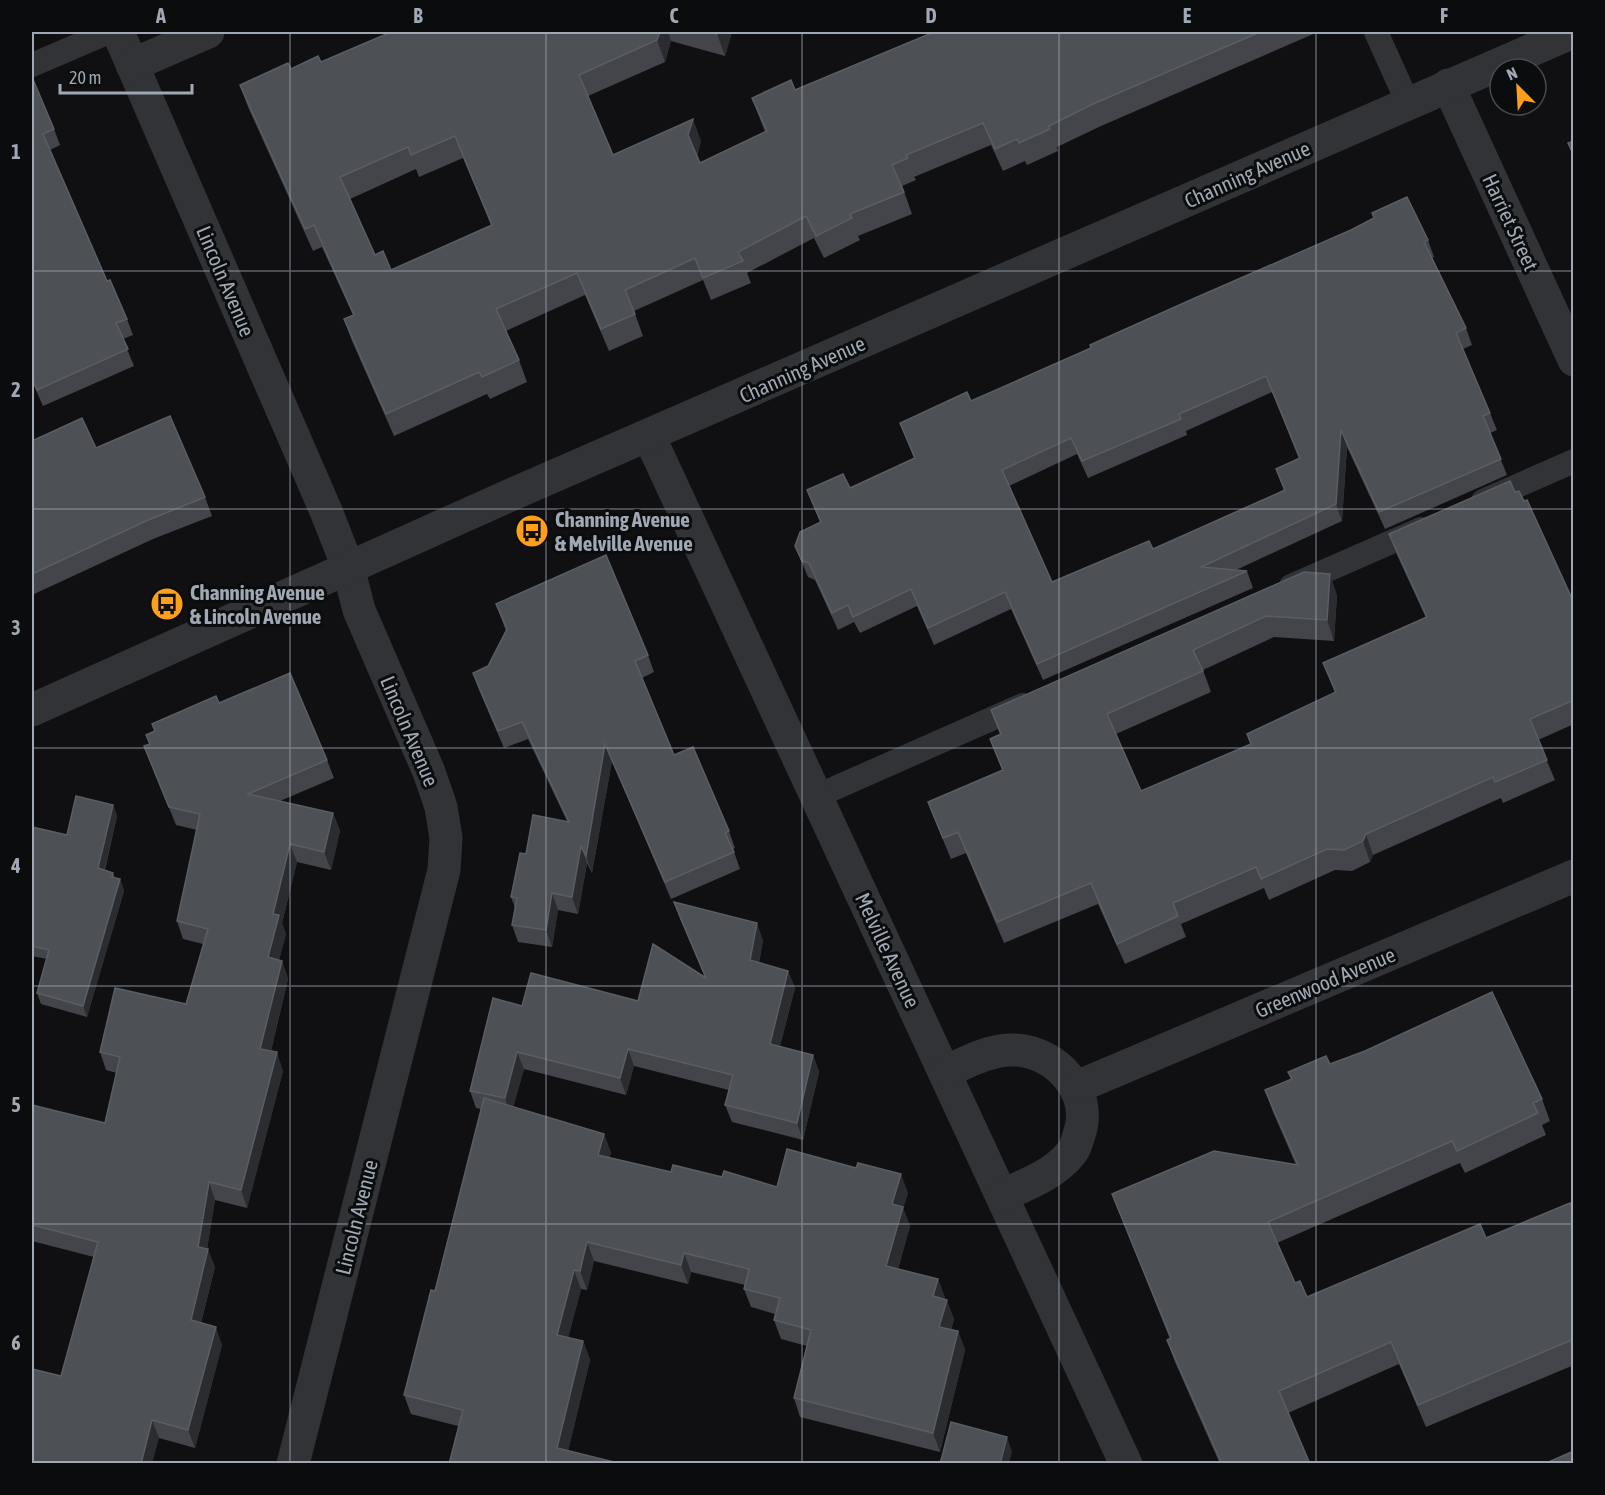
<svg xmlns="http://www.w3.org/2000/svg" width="1605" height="1495" viewBox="0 0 1605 1495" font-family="'Asap Condensed',sans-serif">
	<rect width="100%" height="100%" fill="#101012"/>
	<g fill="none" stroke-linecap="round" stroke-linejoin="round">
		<g stroke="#313337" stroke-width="24">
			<path d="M1376,32L1408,103"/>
			<path d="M32,65L109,32"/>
			<path d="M1483,501L1574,461"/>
			<path d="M1291,586L1421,529"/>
			<path d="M817,796L1023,705"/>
		</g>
		<g stroke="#313337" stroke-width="33">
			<path d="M118,32L326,511L348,567L359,610L429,772L441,807L446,838L444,870L293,1464"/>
			<path d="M132,65L208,32"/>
			<path d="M1448,85L1574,360"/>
			<path d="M649,436L1126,1464"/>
			<path d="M945,1072C967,1062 990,1049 1015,1050C1057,1052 1094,1093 1079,1135C1077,1141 1076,1147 1072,1152C1055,1174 1028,1184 1003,1195"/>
			<path d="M1077,1087L1574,876"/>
		</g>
		<path stroke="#313337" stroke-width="33" d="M32,710L515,493L1573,32"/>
	</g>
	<g fill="#43454a" fill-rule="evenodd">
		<path d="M391,32H732L725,56L671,41L665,62L588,96L613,155L701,141L697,156L700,163L765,132L752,98L795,90L934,32H1318L1101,126L1057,147L1058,151L1027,165L1025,161L1003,171L991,145L914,177L916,180L902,186L912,214L858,236L860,240L824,258L814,238L747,273L751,283L711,300L703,280L634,311L643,336L609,351L585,295L506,331L519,360L527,382L490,399L487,394L394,436L352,341L344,319L353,315L322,247L313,251L248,107L240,85L291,69L321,62ZM463,158L491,225L391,270L375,255L350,199L416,169L419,177Z"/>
		<path d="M32,77L54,129L60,145L50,150L107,281L127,319L133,335L123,339L134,366L43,406L32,381Z"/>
		<path d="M1428,240L1434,257L1432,258L1466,328L1472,345L1463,349L1490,413L1497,430L1490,433L1507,475L1385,529L1347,447L1342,521L1236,570L1247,571L1253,588L1043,680L1011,609L934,645L917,606L860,633L854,622L838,630L815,580L808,577L795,546L820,522L807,490L850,488L914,458L900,423L971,401ZM1272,392L1299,459L1276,469L1284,491L1153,549L1052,582L1009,486L1077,454L1088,478L1187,435L1186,431Z"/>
		<path d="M32,441L96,448L205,497L212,516L153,539L32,595Z"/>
		<path d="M1515,492L1574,603V724L1538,740L1555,780L1503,803L1501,798L1373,855L1370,862L1352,871L1335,870L1269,900L1264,888L1181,924L1186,937L1125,964L1098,904L1004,943L966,853L951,859L936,823L928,802L1002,770L990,739L1000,734L991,710L1304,572L1337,595L1334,641L1274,637L1203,670L1211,692L1116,734L1141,791L1251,744L1247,734L1335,693L1323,663L1426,618L1397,555L1389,534Z"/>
		<path d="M496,604L648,655L654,672L642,678L674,755L729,831L735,848L733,849L740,869L671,899L612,761L592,873L587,863L578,914L558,910L552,947L518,942L512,925L515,908L511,897L526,854L567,821L528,739L504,748L479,690L473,673L488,666L506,631Z"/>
		<path d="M219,703L327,760L334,778L280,801L333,813L340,831L331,870L297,862L282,923L286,934L279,960L282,961L288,979L271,1051L283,1071L247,1208L215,1200L207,1249L215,1267L201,1323L222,1345L195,1448L159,1438L61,1376L94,1257L32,1241V1105L105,1123L117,1073L106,1070L100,1052L186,1004L203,944L183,939L177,921L197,830L176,825L144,746L149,744L146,735L155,731L152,724Z"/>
		<path d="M113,805L117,816L105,870L113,873L115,878L120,879L124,891L87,1017L41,1004L37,993L47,959L32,956V827L67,835Z"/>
		<path d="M674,902L763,940L759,963L788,971L795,988L780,1046L813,1055L819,1072L803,1140L732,1122L725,1105L729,1090L634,1066L626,1095L524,1069L513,1107L604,1134L611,1153L609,1158L671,1172L722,1177L777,1187L908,1193L903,1208L910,1226L898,1269L938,1279L945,1298V1299L954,1319L951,1330L958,1331L965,1350L940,1452L800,1417L794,1398L807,1346L781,1339L774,1320L775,1314L751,1307L744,1289L745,1285L691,1272L688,1284L594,1261L587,1290L581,1289L568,1338L583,1341L590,1360L568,1451L458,1426L411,1414L404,1395L435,1291L481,1109L476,1108L470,1091L522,1006L638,1001L705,977L680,919Z"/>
		<path d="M1330,1064L1542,1099L1550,1121L1542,1125L1546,1135L1465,1173L1460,1163L1277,1243L1295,1283L1307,1297L1486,1238L1574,1212V1365L1426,1427L1399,1364L1288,1413L1310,1464H1220L1175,1362L1167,1340L1170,1339L1112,1194L1296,1165L1273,1112L1265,1090L1291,1079L1288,1072Z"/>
	</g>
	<g fill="#2a2c2f">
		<path d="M660,32H668L671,41L665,62L657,40Z"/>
		<path d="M718,32H732L725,56L717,34Z"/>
		<path d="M693,119L701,141L696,157L688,135Z"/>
		<path d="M1341,430L1347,447L1342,521L1336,504Z"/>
		<path d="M1330,574L1337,595L1334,641L1327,620Z"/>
		<path d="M605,744L612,761L592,873L586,856Z"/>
		<path d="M113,805L117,816L102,880L98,868Z"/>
		<path d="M333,813L340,831L331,870L324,852Z"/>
		<path d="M1366,834L1373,855L1370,862L1363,841Z"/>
		<path d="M290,844L297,862L282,923L286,934L275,975L268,957L273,914Z"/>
		<path d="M581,846L587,863L578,914L572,897Z"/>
		<path d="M120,879L124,891L87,1017L83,1006Z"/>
		<path d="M552,893L558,910L552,947L546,930Z"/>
		<path d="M757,923L763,940L756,977L750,960Z"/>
		<path d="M282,961L288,979L267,1067L260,1049Z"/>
		<path d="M788,971L795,988L776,1061L770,1044Z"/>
		<path d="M628,1049L634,1066L626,1095L620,1078Z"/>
		<path d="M277,1052L283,1071L247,1208L241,1190Z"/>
		<path d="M517,1052L524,1069L511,1116L505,1098Z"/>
		<path d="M813,1055L819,1072L803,1140L797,1123Z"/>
		<path d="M604,1134L611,1153L605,1174L598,1155Z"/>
		<path d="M901,1174L908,1193L903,1208L910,1226L893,1285L886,1266L892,1204Z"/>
		<path d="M209,1182L215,1200L205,1261L208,1249L215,1267L197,1338L191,1320L198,1247Z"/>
		<path d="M587,1242L594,1261L587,1290L580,1271Z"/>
		<path d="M684,1253L691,1272L688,1284L681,1265Z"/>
		<path d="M574,1270L581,1289L564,1354L557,1335Z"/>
		<path d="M938,1279L945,1298L940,1315L933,1296Z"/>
		<path d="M947,1300L954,1319L946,1346L939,1327Z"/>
		<path d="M216,1327L222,1345L195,1448L188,1430Z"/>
		<path d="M958,1331L965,1350L940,1452L933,1433Z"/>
		<path d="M583,1341L590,1360L565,1464L557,1448Z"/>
		<path d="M152,1420L159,1438L152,1464H141Z"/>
		<path d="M1007,1437L1012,1452L1009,1464H1000Z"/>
	</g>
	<g fill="#4d5055" stroke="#5a5e64" stroke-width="1.5" fill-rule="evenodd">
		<path d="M391,32H660L657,40L579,75L613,155L693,119L688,135L700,163L767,131L752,98L791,80L795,90L934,32H1260L1093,104L1049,126L1050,129L1019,143L1017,139L995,149L983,123L906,155L908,158L892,165L904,192L850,214L852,218L816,236L806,216L738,252L743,261L703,278L695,258L625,290L635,314L601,329L577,273L496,309L519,360L482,377L479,372L386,414L344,319L354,315L314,225L305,229L240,85L288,63L291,69L318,56L321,62ZM455,136L492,225L391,270L383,251L375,255L340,177L408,147L411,155Z"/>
		<path d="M707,32H718L717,34Z"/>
		<path d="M32,77L54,129L43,134L107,281L110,280L127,319L116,323L128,349L37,390L32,378Z"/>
		<path d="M1574,141V156L1568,143Z"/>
		<path d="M1407,197L1428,240L1424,242L1466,328L1456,333L1490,413L1483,416L1501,459L1379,512L1341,430L1336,504L1201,567L1247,571L1037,664L1005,592L928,628L911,589L853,617L848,605L832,613L809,563L802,561L795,546L800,532L821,522L807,490L843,474L850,488L915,458L900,423L967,392L971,401L1091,348L1090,345L1195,298L1351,230L1374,218L1372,213ZM1266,376L1300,458L1276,469L1285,490L1153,549L1149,541L1052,582L1002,470L1071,438L1082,461L1181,419L1179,414Z"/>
		<path d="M170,416L205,497L146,521L32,574V441L82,418L96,448Z"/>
		<path d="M1510,481L1515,492L1519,491L1524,501L1527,500L1574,603V700L1530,719L1547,760L1495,782L1493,777L1366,834L1363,841L1344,850L1327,849L1261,879L1256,867L1173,903L1178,916L1117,944L1091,883L997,922L958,832L943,838L928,802L1003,770L990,739L1001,734L991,710L1304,572L1330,574L1327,620L1266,616L1193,650L1203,671L1107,714L1141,791L1251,744L1247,734L1336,692L1323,663L1427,617L1389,534Z"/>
		<path d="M606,555L648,655L635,661L674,755L693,747L729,831L725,833L734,852L665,882L605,744L586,856L581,846L572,897L552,893L546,930L512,925L517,898L511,897L520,853L526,854L533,815L569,822L522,722L498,731L473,673L488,666L507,629L496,604Z"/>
		<path d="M290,673L327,760L248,794L333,813L324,852L290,844L273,914L279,915L268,957L282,961L260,1049L277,1052L241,1190L209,1182L198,1247L208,1249L191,1320L216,1327L188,1430L152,1420L141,1464H32V1369L61,1376L98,1242L32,1225V1105L105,1123L120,1057L100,1052L115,988L186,1004L208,929L177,921L200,814L169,807L144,746L150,744L146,735L155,731L152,724L216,696L219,703Z"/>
		<path d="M76,796L113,805L98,868L113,873L112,877L120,879L83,1006L37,993L49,950L32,946V827L67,835Z"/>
		<path d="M674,902L757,923L750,960L788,971L770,1044L813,1055L797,1123L725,1105L733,1075L628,1049L620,1078L517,1052L505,1098L470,1091L493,998L522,1006L531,973L638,1001L653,944L706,978Z"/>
		<path d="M1492,992L1542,1099L1533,1103L1538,1113L1457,1151L1452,1141L1268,1222L1295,1283L1300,1281L1307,1297L1480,1224L1486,1238L1570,1203L1574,1212V1339L1418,1405L1391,1342L1279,1391L1310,1464H1222L1167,1340L1171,1338L1112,1194L1214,1151L1298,1165L1265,1090L1292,1079L1288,1072L1326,1056L1330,1064L1365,1051Z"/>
		<path d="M484,1098L604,1134L598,1155L671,1172L673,1165L722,1177L724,1171L777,1187L787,1149L856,1168L858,1163L901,1174L892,1204L903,1207L886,1266L938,1279L933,1296L947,1300L939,1327L958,1331L933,1433L794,1398L811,1330L774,1320L780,1298L744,1289L749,1269L684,1253L681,1265L587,1242L580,1271L574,1270L557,1335L583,1341L557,1448L622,1464H449L463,1410L404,1395L431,1290L435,1291Z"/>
		<path d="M951,1422L1007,1437L1000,1464H940Z"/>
		<path d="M1574,1451V1464H1544Z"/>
	</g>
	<path fill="none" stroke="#a0a8b4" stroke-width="1.5" stroke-opacity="0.55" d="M290,32V1464M546,32V1464M802,32V1464M1059,32V1464M1316,32V1464M32,271H1574M32,509H1574M32,748H1574M32,986H1574M32,1224H1574"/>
	<defs>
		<g id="bus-disc" transform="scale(1.725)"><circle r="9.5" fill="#fe9f1c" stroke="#0b0c0d"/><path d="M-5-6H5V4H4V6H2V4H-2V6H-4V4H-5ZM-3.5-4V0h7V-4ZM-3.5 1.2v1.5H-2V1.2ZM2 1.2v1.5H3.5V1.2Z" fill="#111"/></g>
	</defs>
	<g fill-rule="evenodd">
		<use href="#bus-disc" x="532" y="531"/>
		<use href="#bus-disc" x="167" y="604"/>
	</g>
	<g text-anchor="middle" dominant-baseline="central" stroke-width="6" stroke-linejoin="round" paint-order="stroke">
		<g font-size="21" fill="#a0a8b4" stroke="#0b0c0d">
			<text transform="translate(1247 174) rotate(-24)">Channing Avenue</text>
			<text transform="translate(1511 222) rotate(65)">Harriet Street</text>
			<text transform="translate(226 281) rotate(67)">Lincoln Avenue</text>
			<text transform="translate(802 369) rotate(-24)">Channing Avenue</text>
			<text transform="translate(410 731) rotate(67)">Lincoln Avenue</text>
			<text transform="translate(888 950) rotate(65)">Melville Avenue</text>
			<text transform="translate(1325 982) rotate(-23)">Greenwood Avenue</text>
			<text transform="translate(356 1217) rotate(-76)">Lincoln Avenue</text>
		</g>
		<g font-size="21" font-weight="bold" fill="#a0a8b4" stroke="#0b0c0d" text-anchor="start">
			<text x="555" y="519">Channing Avenue<tspan x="555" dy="24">&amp; Melville Avenue</tspan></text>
			<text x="190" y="592">Channing Avenue<tspan x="190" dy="24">&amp; Lincoln Avenue</tspan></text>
		</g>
	</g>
	<rect width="1605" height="1495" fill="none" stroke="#0b0c0d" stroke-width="66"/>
	<g transform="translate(1518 87) rotate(336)"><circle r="28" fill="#0b0c0d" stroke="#474a50" stroke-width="1.5"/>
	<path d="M0-4.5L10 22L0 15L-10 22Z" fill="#fe9f1c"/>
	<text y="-9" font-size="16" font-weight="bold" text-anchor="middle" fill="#a0a8b4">N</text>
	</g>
	<path d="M60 84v9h132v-9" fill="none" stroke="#a0a8b4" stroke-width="3"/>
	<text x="69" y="84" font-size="18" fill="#a0a8b4" stroke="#0b0c0d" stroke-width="4.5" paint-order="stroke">20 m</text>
	<rect x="33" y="33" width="1539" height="1429" fill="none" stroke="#a0a8b4" stroke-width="2"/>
	<g font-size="20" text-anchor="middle" font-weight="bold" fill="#a0a8b4">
		<text x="161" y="23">A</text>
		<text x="418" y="23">B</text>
		<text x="674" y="23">C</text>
		<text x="931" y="23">D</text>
		<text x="1187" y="23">E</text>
		<text x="1444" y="23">F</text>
		<text x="16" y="159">1</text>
		<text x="16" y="397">2</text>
		<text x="16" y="635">3</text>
		<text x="16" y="873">4</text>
		<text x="16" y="1112">5</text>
		<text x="16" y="1350">6</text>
	</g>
</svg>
